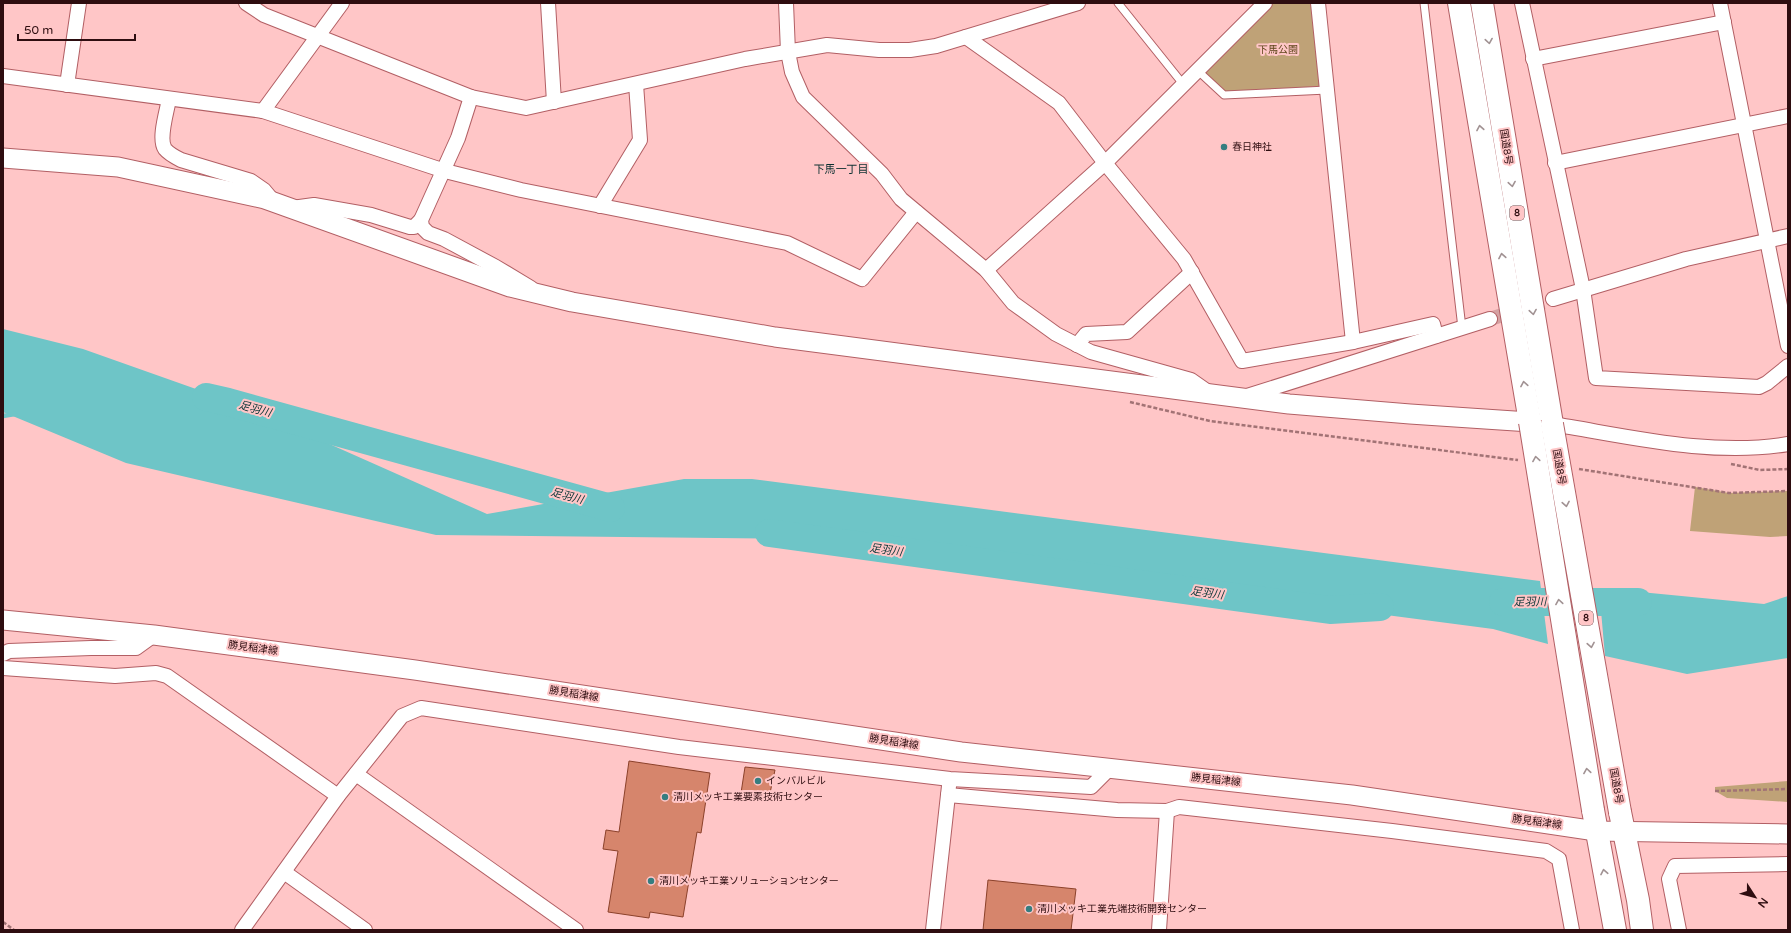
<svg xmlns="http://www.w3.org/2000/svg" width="1791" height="933" viewBox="0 0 1791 933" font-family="'Varela Round','Noto Sans JP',sans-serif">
	<rect width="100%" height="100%" fill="#ffc6c7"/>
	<g fill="#bfa277">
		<path d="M1270,3H1311L1322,86L1226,93L1202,69Z"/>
		<path d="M1695,487L1729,493L1788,491V536L1770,537L1690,531Z"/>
		<path d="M1788,781V802L1727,798L1715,791V787Z"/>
	</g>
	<g fill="#6ec5c7">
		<path d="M3,329L83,349L244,406L487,514L684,479H752L1540,581L1548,644L1493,629L807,539L436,535L126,463L3,412Z"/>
		<path d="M1599,588L1764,604L1788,596V658L1687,674L1605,656Z"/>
	</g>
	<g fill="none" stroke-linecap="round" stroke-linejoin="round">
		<path stroke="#6ec5c7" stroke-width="4.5" d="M3,416L15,414"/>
		<g stroke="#6ec5c7" stroke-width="28">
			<path d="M206,397L228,402L611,508"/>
			<path d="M769,533L1330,610L1380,607"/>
			<path d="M1503,602H1638"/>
		</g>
	</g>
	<g fill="#d6856c" stroke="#8b412a">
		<path d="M629,761L710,773L701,833L697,832L683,917L650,912L649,918L608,912L618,851L603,849L606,830L619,832Z"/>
		<path d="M745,767L775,770L770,793L764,796L741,793Z"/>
		<path d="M988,880L1076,889L1071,930H983Z"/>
	</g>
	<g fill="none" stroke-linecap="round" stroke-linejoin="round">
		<path stroke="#d5a1a2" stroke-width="14" stroke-dasharray="14 7" stroke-linecap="butt" d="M1490,319L1553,299"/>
		<g stroke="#b25f64" stroke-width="9">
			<g id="lane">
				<path d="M1118,3L1183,84"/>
				<path d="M1424,3L1462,328"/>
				<path d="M1197,70L1224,95L1327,90"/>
			</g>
		</g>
		<g stroke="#b25f64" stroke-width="16">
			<g id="street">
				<path d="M246,3L264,15L471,97L526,108L745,59L827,45L879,50H910L936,46L1078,3"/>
				<path d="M548,3L554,102"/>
				<path d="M786,3L788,52L792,72L803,97L882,174L901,199L986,270L1013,303L1056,334L1091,352L1191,380L1211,394"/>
				<path d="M1318,3L1353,342"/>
				<path d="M1522,3L1583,289L1596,378L1759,387L1767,383L1788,366"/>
				<path d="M1720,3L1788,346"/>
				<path d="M966,37L1059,103L1105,163L1184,259L1242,361L1353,342L1433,324L1436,336"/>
				<path d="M1533,59L1724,22"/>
				<path d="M3,76L263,111L445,171L521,190L787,243L862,279L916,212"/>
				<path d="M67,85L79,3"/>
				<path d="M471,97L458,138L421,220L422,227L428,233L444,239L496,267L531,288"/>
				<path d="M169,99C167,111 158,139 165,149C169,154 175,157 181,160L251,181L264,190L274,202"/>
				<path d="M263,111L342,3"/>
				<path d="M1555,163L1788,116"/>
				<path d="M600,206L640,140L636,84"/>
				<path d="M292,208L314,205L371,215L410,227H414L421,220"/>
				<path d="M986,270L1105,163L1265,3"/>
				<path d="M1553,299L1686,259L1788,236"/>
				<path d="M1077,345L1086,334L1127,332L1192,272"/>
				<path d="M1244,397L1490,319"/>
				<path d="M1552,424C1628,436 1711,457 1788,444"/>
				<path d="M3,654L9,651L91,648H136L154,635"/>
				<path d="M3,668L115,676L156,673L167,676L338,796"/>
				<path d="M356,774L576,930"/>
				<path d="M948,795L1117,810L1167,811L1179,807L1392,831L1546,851L1559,859L1572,930"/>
				<path d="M284,872L365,930"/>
				<path d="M242,930L338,796L402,716L421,708L679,747L950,779L1091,787L1110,768"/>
				<path d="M933,930L949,786"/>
				<path d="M1159,930L1167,811"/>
				<path d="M1679,930L1669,879L1675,866L1788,864"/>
			</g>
		</g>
		<g stroke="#b25f64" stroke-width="21">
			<g id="secondary">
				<path d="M3,158L118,167L265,199L510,287L572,302L775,337L1211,394L1289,404L1410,414L1530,422"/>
				<path d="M3,620L154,635L415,670L961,752L1352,795L1596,831L1788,834"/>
			</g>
		</g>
		<g stroke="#b25f64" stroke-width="24">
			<g id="highway">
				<path d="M1459,3L1530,422"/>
				<path d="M1482,3L1552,424"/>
				<path d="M1593,810L1615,930"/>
				<path d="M1620,812L1638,900L1642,930"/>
			</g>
		</g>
		<g stroke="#a27375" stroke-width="2.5" stroke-dasharray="4 2" stroke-linecap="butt">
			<path d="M1130,402L1210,421L1518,460"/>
			<path d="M1731,464L1760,470L1788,469"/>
			<path d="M1579,469L1729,493L1788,491"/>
			<path d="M1715,791L1788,789"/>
			<path d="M3,922L14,930"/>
		</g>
		<use href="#lane" stroke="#fff" stroke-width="7"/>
		<use href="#street" stroke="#fff" stroke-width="14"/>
		<use href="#secondary" stroke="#fff" stroke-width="19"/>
		<use href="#highway" stroke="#fff" stroke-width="22"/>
		<g stroke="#b25f64" stroke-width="24" stroke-linecap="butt">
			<g id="highway-bridge">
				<path d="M1530,422L1593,810"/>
				<path d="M1552,424L1620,812"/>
			</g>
		</g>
		<use href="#highway-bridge" stroke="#fff" stroke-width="22"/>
	</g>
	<defs><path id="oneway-chevron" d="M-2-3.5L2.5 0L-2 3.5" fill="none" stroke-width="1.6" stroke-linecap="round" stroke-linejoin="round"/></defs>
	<g stroke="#a19293">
		<use href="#oneway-chevron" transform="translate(1489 41) rotate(81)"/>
		<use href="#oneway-chevron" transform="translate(1480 128) rotate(-100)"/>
		<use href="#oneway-chevron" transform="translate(1512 184) rotate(81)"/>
		<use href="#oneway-chevron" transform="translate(1502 256) rotate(-100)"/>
		<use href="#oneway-chevron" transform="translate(1533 312) rotate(81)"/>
		<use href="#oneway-chevron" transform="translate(1524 384) rotate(-100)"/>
		<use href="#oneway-chevron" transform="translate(1536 459) rotate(-99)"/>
		<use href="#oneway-chevron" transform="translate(1566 504) rotate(80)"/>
		<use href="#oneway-chevron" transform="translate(1559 602) rotate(-99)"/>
		<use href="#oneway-chevron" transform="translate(1591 645) rotate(80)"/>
		<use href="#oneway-chevron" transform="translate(1587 771) rotate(-99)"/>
		<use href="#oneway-chevron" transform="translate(1604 872) rotate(-101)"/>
	</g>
	<g fill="#357e80" stroke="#ffc6c7" stroke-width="1.5">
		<circle cx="1224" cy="147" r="4"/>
		<circle cx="758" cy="781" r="4"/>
		<circle cx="665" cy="797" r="4"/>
		<circle cx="651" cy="881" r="4"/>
		<circle cx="1029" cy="909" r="4"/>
	</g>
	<g text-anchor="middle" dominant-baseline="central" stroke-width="4" stroke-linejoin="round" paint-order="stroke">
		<g fill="#ffc6c7" stroke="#6d4447" stroke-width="1">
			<rect x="1510" y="206" width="14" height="14" rx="3"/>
			<rect x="1579" y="611" width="14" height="14" rx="3"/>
		</g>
		<g font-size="9" font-weight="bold" fill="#2e0d10">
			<text x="1517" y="213">8</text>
			<text x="1586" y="618">8</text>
		</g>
		<g font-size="10" fill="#5e451a" stroke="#ffc6c7">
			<text x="1278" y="50">下馬公園</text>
		</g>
		<g font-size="10" fill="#2e0d10" stroke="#ffc6c7" text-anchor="start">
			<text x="1232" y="147">春日神社</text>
			<text x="766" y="781">インパルビル</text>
			<text x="673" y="797">清川メッキ工業要素技術センター</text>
			<text x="659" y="881">清川メッキ工業ソリューションセンター</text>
			<text x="1037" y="909">清川メッキ工業先端技術開発センター</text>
		</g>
		<g font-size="10" fill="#2e0d10" stroke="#ffc6c7">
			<text transform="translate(1506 147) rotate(81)">国道8号</text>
			<text transform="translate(1559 467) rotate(80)">国道8号</text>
			<text transform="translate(253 648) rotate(8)">勝見稲津線</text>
			<text transform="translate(574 694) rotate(9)">勝見稲津線</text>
			<text transform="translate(894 742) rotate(9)">勝見稲津線</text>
			<text transform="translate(1216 780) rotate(6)">勝見稲津線</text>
			<text transform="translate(1616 786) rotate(80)">国道8号</text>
			<text transform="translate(1537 822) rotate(8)">勝見稲津線</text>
		</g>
		<g font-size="11" fill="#0b2f30" stroke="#ffc6c7">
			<text x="841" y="169">下馬一丁目</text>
		</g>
		<g font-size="11" font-style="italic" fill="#083435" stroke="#ffc6c7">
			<text transform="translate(255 409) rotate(15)">足羽川</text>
			<text transform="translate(567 496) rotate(15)">足羽川</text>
			<text transform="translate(886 550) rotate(8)">足羽川</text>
			<text transform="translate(1207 593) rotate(8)">足羽川</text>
			<text transform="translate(1530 602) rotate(-1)">足羽川</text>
		</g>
	</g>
	<rect width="1791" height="933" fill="none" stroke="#2e0d10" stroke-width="8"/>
	<g transform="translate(1755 897) rotate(126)" stroke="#ffc6c7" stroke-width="3" paint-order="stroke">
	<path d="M0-3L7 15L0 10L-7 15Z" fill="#2e0d10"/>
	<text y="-6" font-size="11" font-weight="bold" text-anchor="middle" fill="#2e0d10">N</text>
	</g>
	<path d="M18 34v6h117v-6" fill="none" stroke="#2e0d10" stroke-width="2"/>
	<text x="24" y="34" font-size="12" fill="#2e0d10" stroke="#ffc6c7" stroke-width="3" paint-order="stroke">50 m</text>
</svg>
